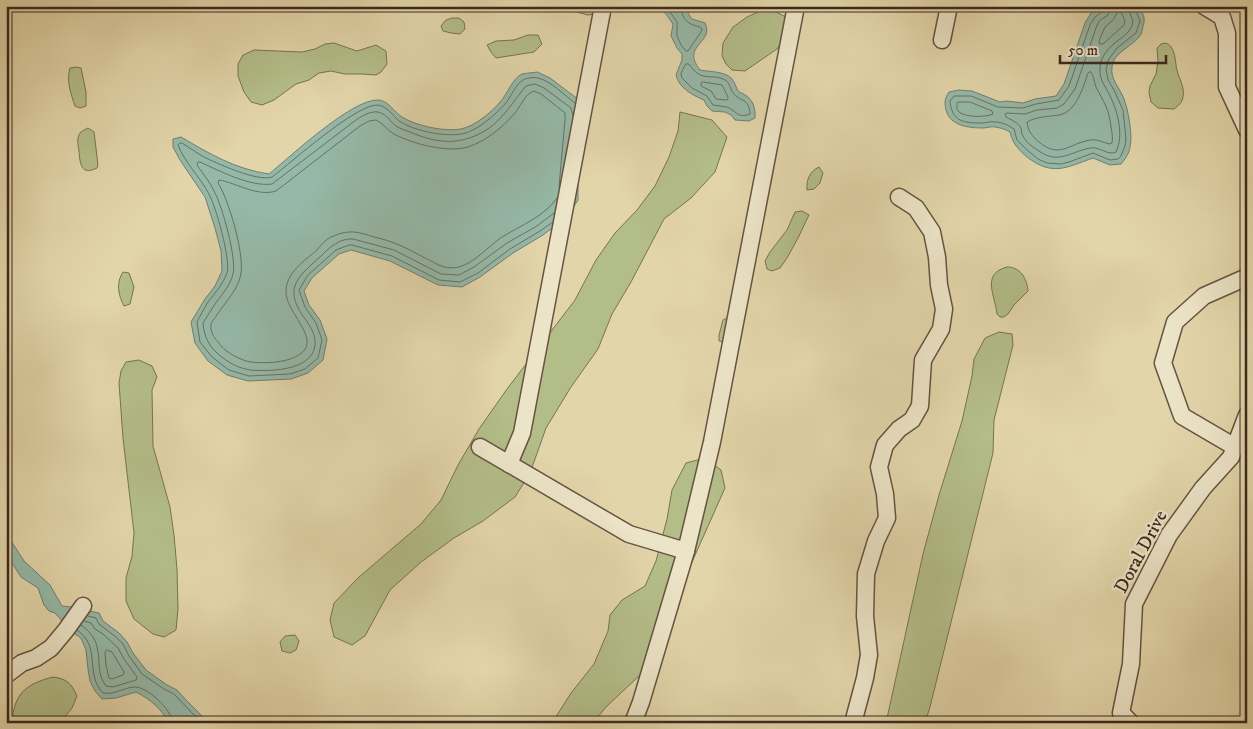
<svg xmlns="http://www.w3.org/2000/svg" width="1253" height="729" viewBox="0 0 1253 729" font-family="'IM FELL DW Pica',serif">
	<rect width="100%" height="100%" fill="#e2d5a9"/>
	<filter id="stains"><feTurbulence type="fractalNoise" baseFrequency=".004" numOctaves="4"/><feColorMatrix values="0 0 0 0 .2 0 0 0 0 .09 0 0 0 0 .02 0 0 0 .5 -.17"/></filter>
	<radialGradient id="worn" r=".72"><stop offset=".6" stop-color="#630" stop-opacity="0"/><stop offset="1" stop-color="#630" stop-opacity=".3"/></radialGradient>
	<g fill="#b3bd88" stroke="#777354">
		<path d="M573,6H608L601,13L588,15L576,12Z"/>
		<path d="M760,11H774L788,18L787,35L777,49L745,71L732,70L726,64L722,56L723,43L733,27L747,17Z"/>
		<path d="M452,18H459L464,22L465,29L460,34L451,33L443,31L441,26L446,20Z"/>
		<path d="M528,35H538L542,44L534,52L496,58L491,52L487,45L496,41L514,40Z"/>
		<path d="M334,43L357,51L376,45L386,51L387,64L381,72L376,75L362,74H345L331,71L319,73L309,80L296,84L274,100L262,105L251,102L244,92L238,76V64L243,55L254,50L302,52L315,49L325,44Z"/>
		<path d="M1165,43C1168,44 1169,44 1171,47C1176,54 1175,63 1177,70C1179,79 1185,87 1183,97C1182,103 1179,105 1174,109L1158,108L1151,102L1149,92L1150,86L1156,74L1158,61L1157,48L1161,44Z"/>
		<path d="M76,67L81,68L86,92V106L80,108L75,106C71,94 66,81 70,68Z"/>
		<path d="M680,112L712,120L727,137L715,172L691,198L664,219L631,282L612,314L598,349L571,387L546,428L530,473L515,497L483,521L454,538L421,562L390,590L365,636L352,645L334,637L330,620L334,603L359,577L421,524L441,500L458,465L479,429L507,389L575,300L596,260L615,233L637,210L655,186L669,157L678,131Z"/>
		<path d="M88,128L94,132L98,165L97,168C81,176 80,164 79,151C78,145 76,137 81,132C83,130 86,129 88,128Z"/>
		<path d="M819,167L823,173L820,183L814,189L807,190C806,180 810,171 819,167Z"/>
		<path d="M802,211L809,215L798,238L787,258L780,268L772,271L767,269L765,261L770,252L787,230L795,212Z"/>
		<path d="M1007,267C1020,267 1027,278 1028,291L1014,305L1008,314L1004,317H1000L997,314C995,295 981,274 1007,267Z"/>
		<path d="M123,272L129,273L134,287L130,304L124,306C118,295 116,282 123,272Z"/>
		<path d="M729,317L724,342L719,341V335L723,320Z"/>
		<path d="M999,332L1012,334L1013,345L994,420L993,453L930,707L925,723H886L923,554L939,495L962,421L972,376L974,359L985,338Z"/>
		<path d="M139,360L152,366L157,377L152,390L153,446L170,507L174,535L177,569L178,609L176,630L164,637L153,634L134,619L126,601V578L132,556L134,533L123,438L119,383L121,371L126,362Z"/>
		<path d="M705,458L721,470L725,488L692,562L651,661L638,677L606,707L593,723H552L571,693L594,664L608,631L610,615L622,600L645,586L656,561L667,519L672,490L686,463Z"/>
		<path d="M295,635L299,641L296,650L290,653L282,651L280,642L285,636Z"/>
		<path d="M53,677C67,679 71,683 77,696L72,708L60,723H12C14,693 26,684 53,677Z"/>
	</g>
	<g fill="#95b9a8" stroke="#717f71">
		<path d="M657,6H685C693,23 689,17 705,23C715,43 680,45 700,70C710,72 725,71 732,79C735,83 736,87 738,91C740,93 743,93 745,95C753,99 756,110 755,118L749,121L735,120L731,115L725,112L712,111L707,106L704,100C692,95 679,88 676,75L682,60V54L677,48L671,36L673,24L666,14Z"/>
		<path d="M1102,6H1137C1143,11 1146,19 1143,26C1142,30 1142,34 1139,37C1131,47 1113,53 1112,67C1110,79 1120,88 1124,99C1128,109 1133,136 1130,147C1129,154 1125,159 1121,164L1110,165L1093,158C1067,167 1053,177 1027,157C1018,149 1013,144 1010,132C1005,129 1001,128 995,127C991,126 987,128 983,128C969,128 950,126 946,110C944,102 945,98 949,92L959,90L972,91L1000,102L1007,101L1023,103L1035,99L1056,96L1064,84L1085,23L1091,13Z"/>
		<path d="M537,72L550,78L583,103L578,182V200L567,217L543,235L513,253L480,277L462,287L438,285L390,261L351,250L339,254L312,278L304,291L309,305L320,320L327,339L323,360L308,373L291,379L248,381L227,375L208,361L195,343L191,322L205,299L215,286L222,271L221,251L215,228L205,197L180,160L173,147V139L181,137C210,154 235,169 269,174C291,156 352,99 378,100C388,100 394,112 402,117C416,126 445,132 461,129C475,126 492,112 501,101C507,94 513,78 522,74C526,73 532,73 537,72Z"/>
		<path d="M6,533L24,561L50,585L62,606L71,607L99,613L103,621L119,633L127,642L133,653L146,670L167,685L177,690L186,700L204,718L219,723H169C161,708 151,700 136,692L116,698L102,699L95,691L90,681L88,669L86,650L81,638L72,632L55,613L49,611L44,605L38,588L21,577L14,566L6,551Z"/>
	</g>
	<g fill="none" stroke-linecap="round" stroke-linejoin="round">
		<g stroke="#687164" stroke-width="1">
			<path d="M666,6L677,22V36L681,45L686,51H688L701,32L702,29L700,27C687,24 683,20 680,6"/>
			<path d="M1104,6L1103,11L1095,17L1090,25L1069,86L1059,100L1036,104L1023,108L998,107L971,96H954L950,101C952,122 964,123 982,123C986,123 991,121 995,122C1002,122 1008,125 1014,129L1017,140L1026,149L1038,159L1047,163L1061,164L1069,162L1093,153L1110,160L1118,159L1121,156L1125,146L1126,139L1123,110L1114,90L1108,80L1106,69L1109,59L1117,48L1136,33L1140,21L1135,9V6"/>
			<path d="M1110,6L1108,15L1099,21L1096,28L1075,89L1064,104L1057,108L1037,110L1025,114L1007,113L1005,114L1006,117C1011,120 1018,122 1021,128C1022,131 1021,134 1023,136C1025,141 1031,146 1036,149C1058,166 1069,152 1090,148C1100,146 1107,156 1116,152C1124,135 1118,112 1110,96C1106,87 1100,81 1100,71C1099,57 1109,47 1120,39C1124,36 1129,32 1131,28C1132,27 1133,22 1133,21L1129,11L1128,6"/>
			<path d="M1118,12H1121L1125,21L1124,25L1103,44H1100L1099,41L1105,27L1113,20Z"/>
			<path d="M686,64H689C691,67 694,71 697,73C704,79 715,75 723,79C731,82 729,89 734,94C741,102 749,98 750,114C737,119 737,111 727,107C722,106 718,106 713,105L707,96L692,88L682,78L681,74Z"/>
			<path d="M1091,72C1094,76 1094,82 1096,87C1104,103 1109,108 1111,127C1112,133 1113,138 1112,143L1109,144C1103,142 1097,139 1090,140C1068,144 1060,159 1039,142C1032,136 1028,131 1027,122C1038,116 1047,117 1059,115C1076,112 1083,88 1088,73Z"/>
			<path d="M703,82L722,85L728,97V99L726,100L716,99L711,91L701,86V83Z"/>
			<path d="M958,102H970L992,111L993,114C986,117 966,118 959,112C956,109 957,108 957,104Z"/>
			<path d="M557,198C545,216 520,226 502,237C489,246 474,263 459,267C455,268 448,268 444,267C437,265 430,260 423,257C410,250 397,243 382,239C372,237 359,231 349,232C343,232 336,235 331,237C325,240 321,245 317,250C305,260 286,273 286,291C285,315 331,345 290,359C280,363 256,364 246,361C235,357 225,352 218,342C214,338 210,331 211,325C211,322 215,318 217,315C225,302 239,289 241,273C244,253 229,200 218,183L219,180C237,183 257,197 276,191L360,126L369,121L376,120C383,123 387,130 394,134C413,144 447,153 468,147C486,141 502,128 514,114C521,107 524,94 534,91L541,94L565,113V120L559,187"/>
			<path d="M554,213L537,226L507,243L474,267L459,275L441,274L394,250L353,239C340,238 330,247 321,256C299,276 283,287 303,316C308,323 314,331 315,340C318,370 272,372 251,370C241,369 231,364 223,358C211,349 204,339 203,323C206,318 210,312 213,307C220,296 230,287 233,274C237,259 222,205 214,191C210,182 203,174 197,165L198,162H200C220,171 250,187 272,184L356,120C362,116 370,111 378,112C385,113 391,122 396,126C400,129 405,130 410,132C438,144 461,146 488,129C504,118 514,100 526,86L535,84L544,88L571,108L573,116"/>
			<path d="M553,222L540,231L510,249L478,273L460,282L439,280L392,256L352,245H349L336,250L308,275L299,290L305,307L316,323L322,340L318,358L305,369L290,374L249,376L229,370L212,357L200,342L197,322C200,316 204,309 208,302C215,293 223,284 227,273C231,260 216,207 209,194C200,177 185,163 178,145L180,143H182C189,147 195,152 202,156C216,163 257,182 272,177C292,162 356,104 378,105C387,106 393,116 399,121C414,131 444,137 461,134C476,132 495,115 505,104C511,97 515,85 523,80C526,78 534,77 538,78C551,81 564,95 575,103"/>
			<path d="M88,616L96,618L99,624L116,637L123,644L129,656L142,674L164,689L174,694L193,714L204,723"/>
			<path d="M81,625C89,631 95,637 97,647C101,661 96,673 106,686L113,687L136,680L137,677L124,659L118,648L103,634L95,629L91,623L84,621"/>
			<path d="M77,630C102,647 84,673 103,693C114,695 123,688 134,687C147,686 172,710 173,723"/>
			<path d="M107,650L112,652L124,672L123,675L112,679L109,678L106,665L105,652Z"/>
		</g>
		<g stroke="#655442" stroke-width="19">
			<g id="minor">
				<path d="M1204,6L1222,17L1227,33V87L1247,130"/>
				<path d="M942,40L949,6"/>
				<path d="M480,447L629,534L686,551"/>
				<path d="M1235,447L1182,416L1163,363L1175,322L1204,296L1247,277"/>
				<path d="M509,464L522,433L603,6"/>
				<path d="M6,675L22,663L36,658L51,648L66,630L83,606"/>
				<path d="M633,723L641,702L686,551L712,442L796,6"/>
				<path d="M853,723L865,678L869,655L865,616L866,574L876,541L887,518L885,494L879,467L885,445L899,429L912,420L920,406L923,360L941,329L944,309L939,285L937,257L932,232L916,208L899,197"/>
				<path d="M1131,723L1121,713L1131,664L1134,604L1169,535L1203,488L1231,457L1247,415"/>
			</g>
		</g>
		<use href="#minor" stroke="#ece4c7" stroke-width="16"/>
	</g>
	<g text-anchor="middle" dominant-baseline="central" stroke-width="4.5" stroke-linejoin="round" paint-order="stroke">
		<g font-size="19" fill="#3b291f" stroke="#ece4c7">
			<text transform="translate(1141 552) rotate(-62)">Doral Drive</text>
		</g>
	</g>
	<rect width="1253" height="729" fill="none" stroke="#e2d5a9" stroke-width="25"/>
	<rect x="8" y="8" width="1238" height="714" fill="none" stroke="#3b291f" stroke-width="2.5"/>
	<rect x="12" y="12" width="1228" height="704" fill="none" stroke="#3b291f"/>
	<path d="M1060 55v8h106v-8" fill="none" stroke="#3b291f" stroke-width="2.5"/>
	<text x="1068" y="55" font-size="15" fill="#3b291f" stroke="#ece4c7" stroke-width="4" paint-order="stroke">50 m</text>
	<rect width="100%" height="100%" filter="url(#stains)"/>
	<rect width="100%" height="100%" fill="url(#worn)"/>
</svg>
